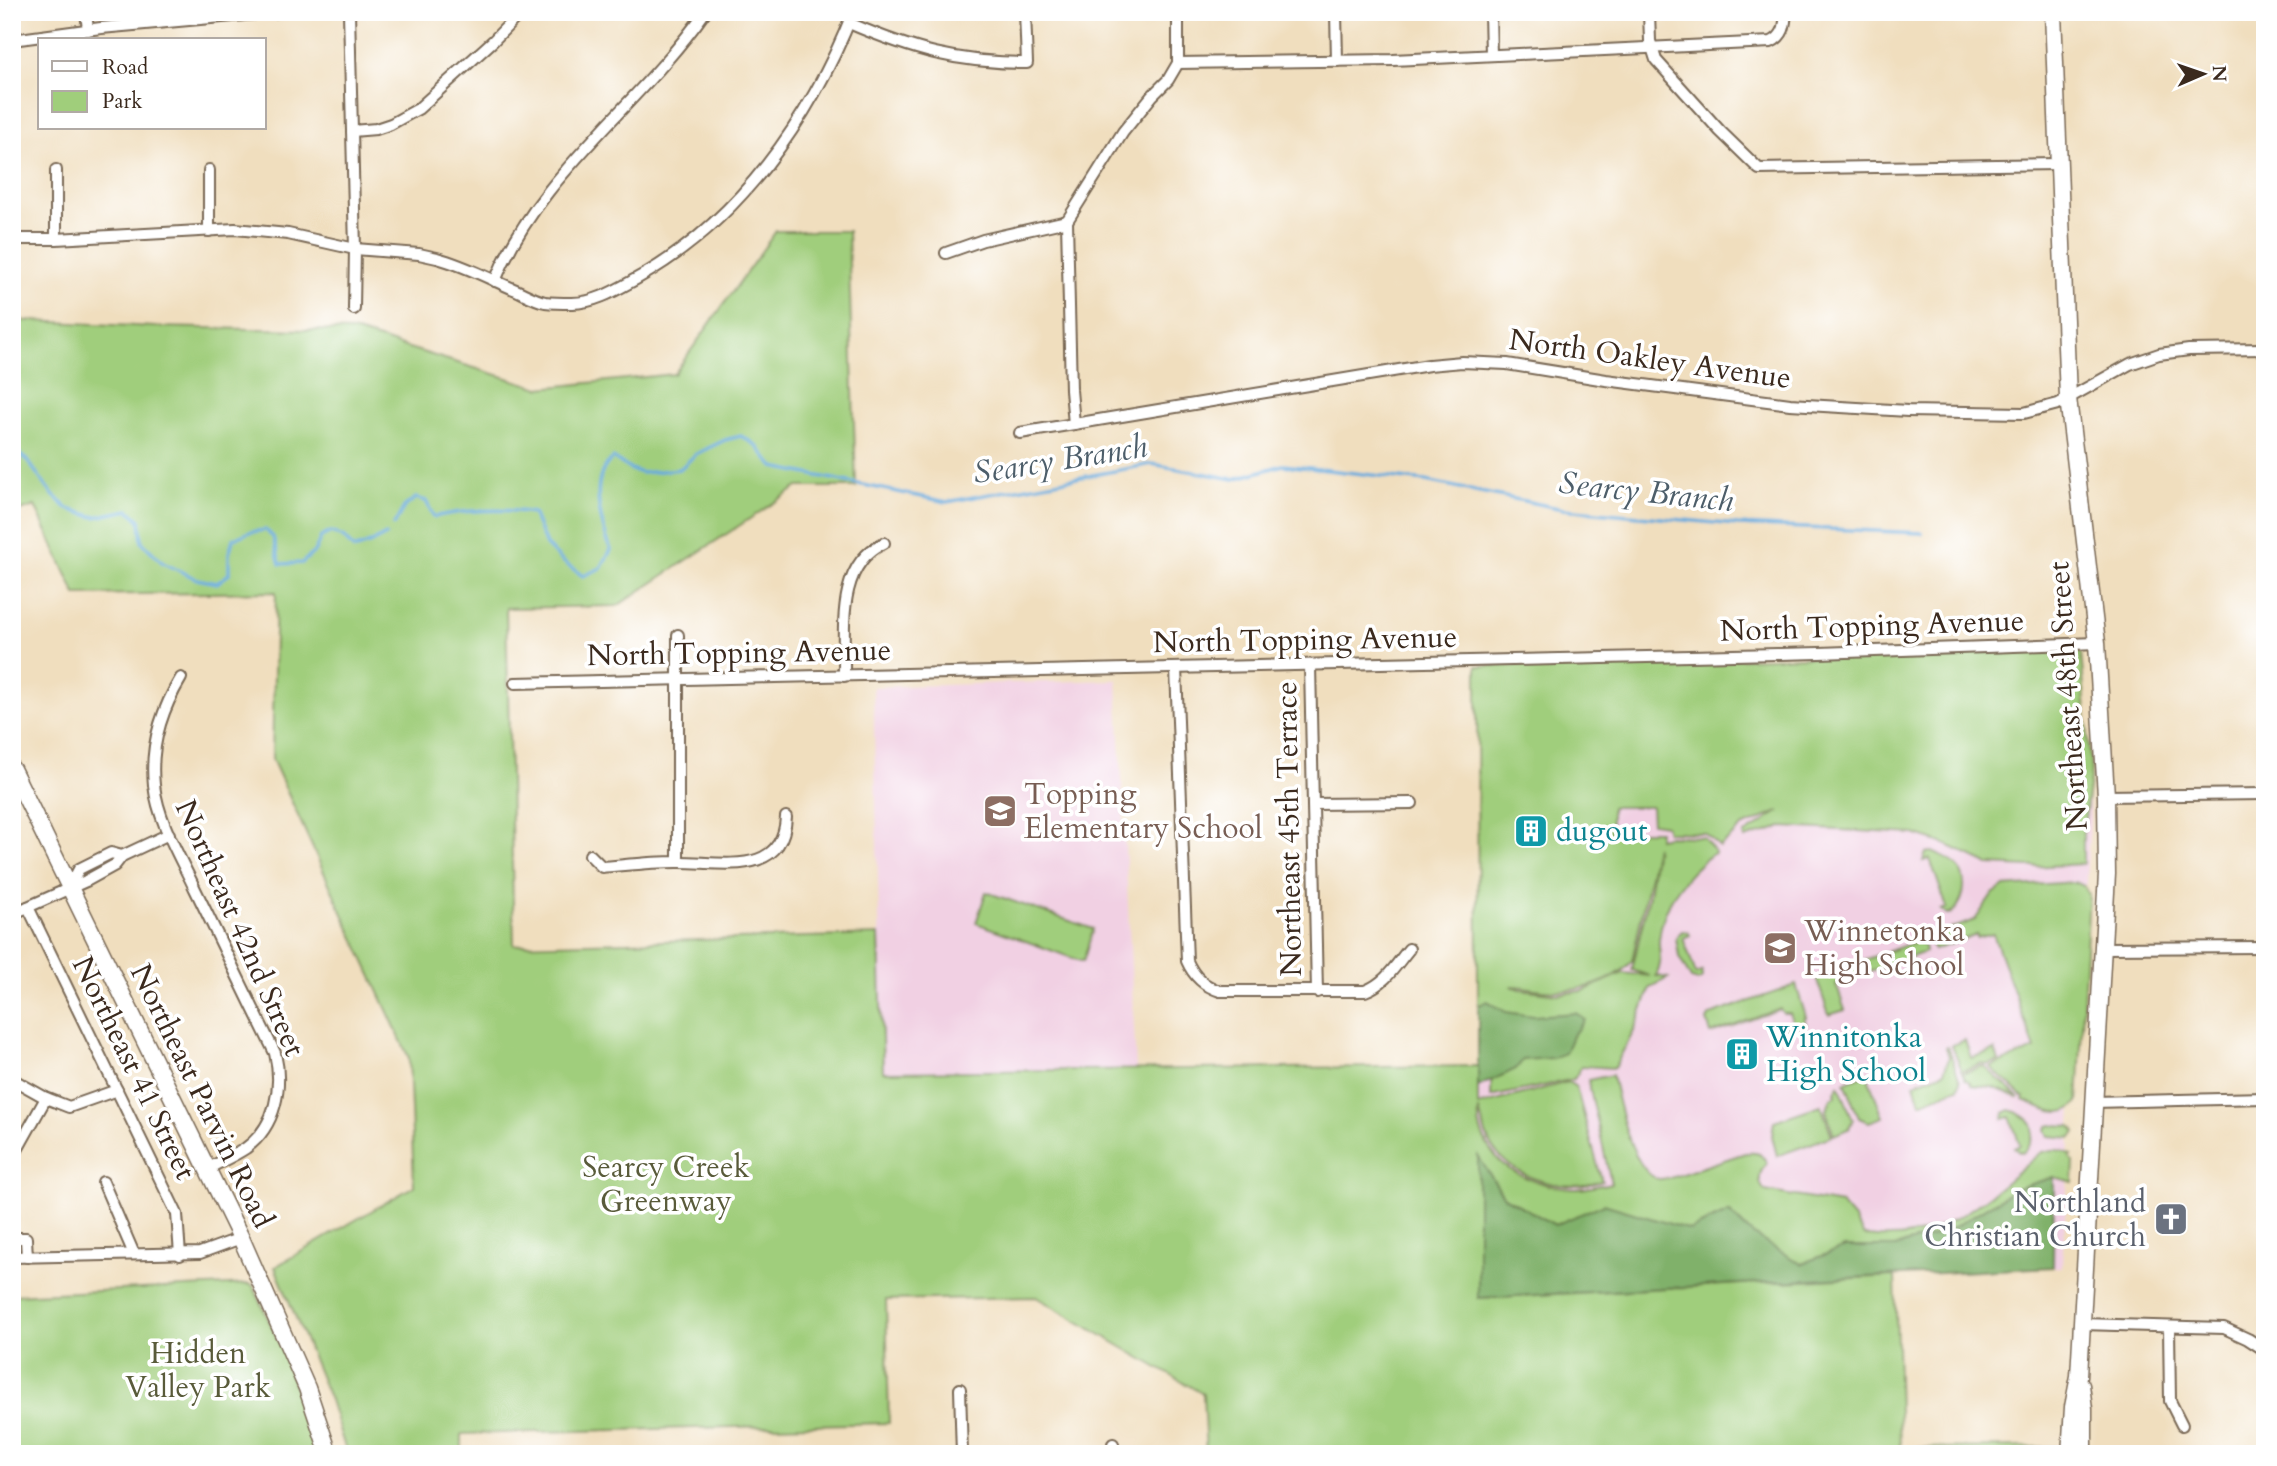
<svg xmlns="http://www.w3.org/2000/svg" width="2277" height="1466" viewBox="0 0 2277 1466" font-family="Cardo,serif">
	<rect width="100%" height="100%" fill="#fff"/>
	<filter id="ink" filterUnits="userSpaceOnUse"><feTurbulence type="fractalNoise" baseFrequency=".0143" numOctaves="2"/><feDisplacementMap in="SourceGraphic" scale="14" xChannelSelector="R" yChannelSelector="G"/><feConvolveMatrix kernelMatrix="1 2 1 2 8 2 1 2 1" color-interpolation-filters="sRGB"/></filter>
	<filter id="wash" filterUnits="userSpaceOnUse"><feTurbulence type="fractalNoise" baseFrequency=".00686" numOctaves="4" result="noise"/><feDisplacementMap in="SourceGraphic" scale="28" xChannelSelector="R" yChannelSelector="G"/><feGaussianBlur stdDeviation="1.57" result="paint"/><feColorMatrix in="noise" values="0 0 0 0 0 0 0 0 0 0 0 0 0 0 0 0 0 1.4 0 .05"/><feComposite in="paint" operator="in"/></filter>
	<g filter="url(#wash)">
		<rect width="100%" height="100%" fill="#f0debe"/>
		<g fill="#f1d0e3">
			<path d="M2080,656L2090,818L2062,1267L1478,1298L1477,666Z"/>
			<path d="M1117,680L1136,1069L883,1072L873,687Z"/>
		</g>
		<g fill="#a0ce7b" stroke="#6e7c4c" stroke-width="2" fill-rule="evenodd">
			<path d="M776,231H848L856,487H798L617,606L506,608L514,945L879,935L883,1072L1478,1066V1106L1568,1082L1576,1087L1602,1181C1567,1193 1519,1181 1495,1151C1486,1140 1483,1124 1479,1110C1476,1131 1492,1159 1511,1170C1527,1180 1553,1188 1573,1189C1585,1190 1599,1185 1611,1183L1588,1080L1612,1075C1617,1098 1632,1174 1659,1179C1661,1179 1668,1178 1670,1178L1745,1153C1756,1152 1761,1152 1767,1163C1759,1171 1757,1182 1765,1191L1841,1204L1854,1219L1864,1236C1873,1236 1882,1238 1891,1237C1950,1237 1998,1189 2040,1153C2053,1149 2059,1148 2072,1155L2070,1157L2074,1162L2073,1182L2054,1177L2018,1188L1946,1232L1895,1247H1845L1801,1264L1753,1235L1729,1212L1690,1230L1604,1205L1555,1225L1504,1197L1478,1158L1479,1298L1895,1276L1900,1448L2055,1447V1454H1206L1203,1394L1036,1297L886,1300L889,1423L462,1434V1454H347L330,1400L275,1267L414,1186L409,1058L272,759L276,592L76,595L35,506L12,514V320L155,327L353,331L540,388L674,374Z"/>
			<path d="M1992,652L2081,653L2091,772L2083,833V864L2029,867L1989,865L1945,844L1914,834L1782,827L1745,839L1744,835L1780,811L1742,827L1720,847L1704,833L1667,832L1665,825L1652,823L1651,807H1611V831H1659L1658,838L1668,836L1703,837L1715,852C1686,873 1663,902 1659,939C1658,955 1664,960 1656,976L1668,978L1650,988L1635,1029L1614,1068L1582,1066L1574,1079L1491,1097L1493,1004L1487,1001L1478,1006L1477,666ZM1656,846L1649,895L1632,970L1650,976L1623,973L1583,991L1558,994L1520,989L1511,986C1519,985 1532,989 1543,990C1573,993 1612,985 1632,961Z"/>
			<path d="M1932,852C1941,856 1950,859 1957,866C1970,880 1964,909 1947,915L1941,910L1947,908L1930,859L1923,861L1926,853Z"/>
			<path d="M2075,882L2084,886L2089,894L2078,1102C2064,1122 2041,1107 2023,1100L2024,1097L1990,1067L2035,1049L1993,934L1977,938V935L1934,950L1930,944L1932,939V936L1975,920L1993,894L2003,887Z"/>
			<path d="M986,892L1093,929L1083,962L976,923Z"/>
			<path d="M1682,931L1688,932L1690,935L1683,938L1696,974L1702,972V978L1698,981L1691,979L1679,957L1676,937Z"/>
			<path d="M1917,941L1924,946L1925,952L1836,984L1845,1010L1829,1015L1816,977Z"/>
			<path d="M1796,985L1806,1017L1804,1018L1806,1024L1787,1030L1785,1025L1790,1024L1792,1019L1790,1013H1783L1780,1009L1711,1034L1707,1020L1710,1015Z"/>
			<path d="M1965,1040L1971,1058L1995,1050L1999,1061L1986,1065L1982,1063L1962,1071L1952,1045Z"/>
			<path d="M1948,1046L1960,1081L1958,1088L1920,1103L1914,1083L1944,1072L1949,1057L1946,1047Z"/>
			<path d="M1982,1066L1986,1068L2020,1098L1992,1087L1971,1085L1970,1082L1965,1079L1963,1073Z"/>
			<path d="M1867,1074L1883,1117L1869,1122L1859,1118L1845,1082Z"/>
			<path d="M1839,1085L1853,1120L1848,1129L1834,1135L1826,1111L1831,1098L1836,1096L1835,1092Z"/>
			<path d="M1821,1105L1832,1136L1777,1156L1772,1136L1774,1121Z"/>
			<path d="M2010,1110C2035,1118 2040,1130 2024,1152L2020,1153L2014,1148L2020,1145L2010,1117L2003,1119L2004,1113Z"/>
			<path d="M2053,1125L2072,1126L2076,1132L2071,1138L2049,1136L2046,1131L2048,1126Z"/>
			<path d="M250,1284L254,1287L279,1343L319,1454H12V1295Z"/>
		</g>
		<g fill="#80b16b" stroke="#5e6e44" stroke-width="2">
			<path d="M1487,1001L1506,1012L1533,1016L1576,1013L1585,1020L1572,1036L1565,1053L1553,1058L1523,1060L1516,1069L1478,1087V1006Z"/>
			<path d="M1478,1156L1504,1197L1555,1225L1604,1204L1690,1230L1729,1212L1753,1235L1801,1264L1845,1247H1895L1946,1232L2018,1188L2054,1177L2053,1267L1478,1298Z"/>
		</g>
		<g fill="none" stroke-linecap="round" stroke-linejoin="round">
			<g stroke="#68abdd" stroke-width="3.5">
				<path d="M12,449L27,460L52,494L68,509L95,517L129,510L140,520L142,542L163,563L197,579L217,583L229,574V554L233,539L250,532L266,530L273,537L280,564L302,563L315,551L321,537L331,532L343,537L354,549L371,543L386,535"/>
				<path d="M394,525L404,507L416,498L426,501L434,517C461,510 505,508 533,513L546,545L562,561L583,576L601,568L611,550C601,524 587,479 613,458L632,470L642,473L680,469L696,454L725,440L741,436L756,445L774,467L947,502L1152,464L1234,479L1283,465L1426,481L1563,509L1738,525L1922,533"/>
			</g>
		</g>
	</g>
	<g filter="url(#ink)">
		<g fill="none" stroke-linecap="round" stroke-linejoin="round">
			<g stroke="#7a6956" stroke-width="14">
				<g id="street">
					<path d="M86,12L88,30"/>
					<path d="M349,12L355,249L354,309"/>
					<path d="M1336,12L1337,61"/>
					<path d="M1490,12L1491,55"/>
					<path d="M1649,12L1650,41L1656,60L1720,131L1759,169L2058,164"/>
					<path d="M849,23C912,50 957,63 1027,63L1025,12"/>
					<path d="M12,40L101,28L278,12"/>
					<path d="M1178,63L1393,60L1771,42C1784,36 1785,26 1786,12"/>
					<path d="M352,131L376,129L391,124L418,109L493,41L521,12"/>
					<path d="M1067,221L1071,390L1074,424"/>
					<path d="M209,231V170"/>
					<path d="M12,239H56L235,229L288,234L355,249L419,254L437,258C464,265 490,279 516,290C525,294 535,300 545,302C554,303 563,303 572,303C595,303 616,290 636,279C738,223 811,119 853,12"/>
					<path d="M56,239V170"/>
					<path d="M946,253L983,240L1067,221L1123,132L1152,96L1168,80L1178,63V12"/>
					<path d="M495,281C538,174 640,105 705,12"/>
					<path d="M1020,433L1429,365L1462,362L1507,364L1606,380L1790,404L1908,411L2024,413L2058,404L2130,364L2159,354L2189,350L2265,349"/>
					<path d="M678,635V862"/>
					<path d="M1310,665L1317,992"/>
					<path d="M1176,668L1187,961C1194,977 1204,986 1220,991H1365C1386,983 1395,966 1409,949"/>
					<path d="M844,676C845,632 835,565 884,543"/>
					<path d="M181,678C161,711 150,747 154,785C158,821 180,857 195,889C222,944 248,999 275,1053C283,1087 276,1126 246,1148C234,1156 220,1162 207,1169"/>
					<path d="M515,683L1819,653L2097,643"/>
					<path d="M2106,796L2265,794"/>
					<path d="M1313,804L1412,803"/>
					<path d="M590,855L602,867C627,865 652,862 677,862C719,861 783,879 786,817"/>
					<path d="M69,888L79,869L111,853L122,856"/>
					<path d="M28,907L177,1214L180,1255"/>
					<path d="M12,914L86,881L115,865L122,856L169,834"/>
					<path d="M2102,948L2265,947"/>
					<path d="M12,1079L46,1098L69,1107L117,1090"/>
					<path d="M2093,1102L2265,1098"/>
					<path d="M13,1157L46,1098"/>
					<path d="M103,1182L134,1254"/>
					<path d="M12,1238H26L27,1257"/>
					<path d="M12,1257L200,1253L241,1238"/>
					<path d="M2081,1324L2224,1328L2248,1339L2265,1350"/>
					<path d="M2169,1327L2170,1401L2182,1425"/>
					<path d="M960,1389L962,1454"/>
					<path d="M1112,1454L1113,1444"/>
				</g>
			</g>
			<g stroke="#7a6956" stroke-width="19">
				<g id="secondary">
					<path d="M2053,12L2068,398L2097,643L2106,796L2107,874L2079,1376L2073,1407L2070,1454"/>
					<path d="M12,769L241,1238L307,1388L329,1454"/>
					<path d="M2081,1385L2084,1409V1454"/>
				</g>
			</g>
			<use href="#street" stroke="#fff" stroke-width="10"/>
			<use href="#secondary" stroke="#fff" stroke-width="16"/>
		</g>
	</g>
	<defs>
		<g id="school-square" transform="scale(1.75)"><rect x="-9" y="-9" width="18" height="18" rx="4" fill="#8d6e63" stroke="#fff"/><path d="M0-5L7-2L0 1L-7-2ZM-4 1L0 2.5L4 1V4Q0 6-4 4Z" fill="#fff"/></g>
		<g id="building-square" transform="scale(1.75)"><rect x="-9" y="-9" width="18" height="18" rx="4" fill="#0f9aa8" stroke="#fff"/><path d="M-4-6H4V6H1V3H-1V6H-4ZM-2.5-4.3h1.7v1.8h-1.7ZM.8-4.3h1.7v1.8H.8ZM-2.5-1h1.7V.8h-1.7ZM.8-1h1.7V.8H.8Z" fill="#fff"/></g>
		<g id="church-square" transform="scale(1.75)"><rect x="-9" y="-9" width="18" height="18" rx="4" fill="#6b7280" stroke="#fff"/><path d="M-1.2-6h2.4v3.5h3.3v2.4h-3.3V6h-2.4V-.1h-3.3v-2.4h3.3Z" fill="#fff"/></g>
	</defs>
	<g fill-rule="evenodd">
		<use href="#school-square" x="1000" y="811"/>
		<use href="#building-square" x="1531" y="831"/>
		<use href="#school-square" x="1780" y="948"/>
		<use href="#building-square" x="1742" y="1054"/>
		<use href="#church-square" x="2171" y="1219"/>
	</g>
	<g text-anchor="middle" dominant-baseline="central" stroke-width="7" stroke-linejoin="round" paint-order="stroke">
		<g font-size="30" fill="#3b2a1e" stroke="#fff">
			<text transform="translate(1650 359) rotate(8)">North Oakley Avenue</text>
			<text transform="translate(1872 626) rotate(-2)">North Topping Avenue</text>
			<text transform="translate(1305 640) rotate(-1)">North Topping Avenue</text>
			<text transform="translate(739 653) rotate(-1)">North Topping Avenue</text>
			<text transform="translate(2068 696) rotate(-94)">Northeast 48th Street</text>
			<text transform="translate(1289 829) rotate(-91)">Northeast 45th Terrace</text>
			<text transform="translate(240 928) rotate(66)">Northeast 42nd Street</text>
			<text transform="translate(134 1068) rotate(64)">Northeast 41 Street</text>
			<text transform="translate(202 1096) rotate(64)">Northeast Parvin Road</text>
		</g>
		<g font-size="30" fill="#785e54" stroke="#fff" text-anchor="start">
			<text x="1024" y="794">Topping<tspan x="1024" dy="34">Elementary School</tspan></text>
			<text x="1804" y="931">Winnetonka<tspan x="1804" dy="34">High School</tspan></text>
		</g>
		<g font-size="30" fill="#0d838f" stroke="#fff" text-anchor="start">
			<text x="1556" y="831">dugout</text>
			<text x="1766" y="1037">Winnitonka<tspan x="1766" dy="34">High School</tspan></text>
		</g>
		<g font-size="30" fill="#595b3a" stroke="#fff">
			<text x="666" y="1167">Searcy Creek<tspan x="666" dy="34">Greenway</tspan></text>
			<text x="198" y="1353">Hidden<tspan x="198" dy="34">Valley Park</tspan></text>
		</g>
		<g font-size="30" fill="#5b616d" stroke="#fff" text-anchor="end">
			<text x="2146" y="1202">Northland<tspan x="2146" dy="34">Christian Church</tspan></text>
		</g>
		<g font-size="32" font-style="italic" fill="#4d5e6a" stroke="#fff">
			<text transform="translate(1060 460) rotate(-9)">Searcy Branch</text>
			<text transform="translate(1646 492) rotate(6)">Searcy Branch</text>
		</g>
	</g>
	<rect width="2277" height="1466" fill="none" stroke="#fff" stroke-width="42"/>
	<rect x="38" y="38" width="228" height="91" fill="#ffffff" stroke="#b1aaa5" stroke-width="2"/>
	<rect x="52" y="61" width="35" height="10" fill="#ffffff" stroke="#b1aaa5" stroke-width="2"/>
	<text x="102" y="74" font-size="21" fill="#3b2a1e">Road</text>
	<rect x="52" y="91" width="35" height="21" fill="#a0ce7b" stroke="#b1aaa5" stroke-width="2"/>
	<text x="102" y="108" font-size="21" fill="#3b2a1e">Park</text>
	<g transform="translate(2203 74) rotate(88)" stroke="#ffffff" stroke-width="5" paint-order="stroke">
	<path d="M0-5L12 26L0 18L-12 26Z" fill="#3b2a1e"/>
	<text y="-10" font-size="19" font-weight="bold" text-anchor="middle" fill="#3b2a1e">N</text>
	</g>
</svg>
